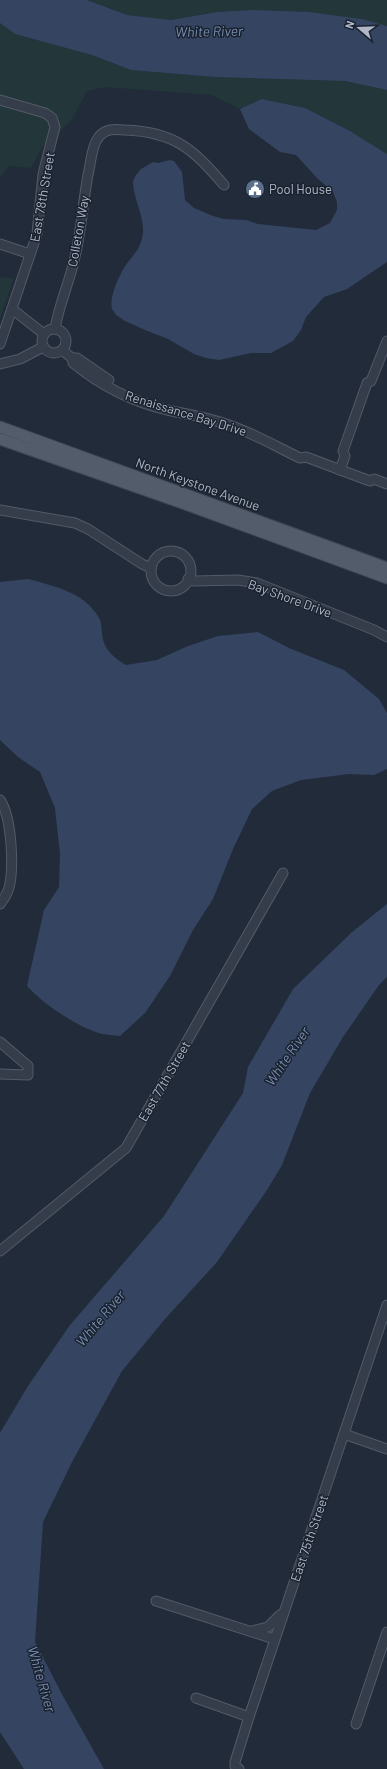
<svg xmlns="http://www.w3.org/2000/svg" width="387" height="1769" viewBox="0 0 387 1769" font-family="Barlow,sans-serif">
	<rect width="100%" height="100%" fill="#212b3a"/>
	<g fill="#23373b">
		<path d="M87,0H387V26L362,19L309,12L253,10L217,12L171,20L127,15Z"/>
		<path d="M0,23L15,34L92,55L131,70L215,77L345,81L387,90V154L350,131L305,108L263,99L240,109L211,95L105,87L87,91L71,121L43,146L31,168L9,166L0,178Z"/>
		<path d="M0,277L14,278L0,319Z"/>
	</g>
	<g fill="#354561">
		<path d="M0,0H87L127,15L171,20L217,12L253,10L309,12L362,19L387,26V90L345,81L215,77L131,70L92,55L15,34L0,23Z"/>
		<path d="M262,99L305,108L350,131L387,154V262L347,289L324,297L306,317L301,330L293,341L271,353H251L219,360L206,358L194,354L168,339L145,330L125,321L116,315L112,309C109,298 118,278 124,268C130,258 139,251 142,239C147,219 133,201 133,181L136,175L141,169L153,162L158,163L170,160L174,161L182,172L185,200L194,208L213,216L224,219L246,220L258,224L316,230L330,223L337,210V202L333,192L317,178L296,155L280,152L249,129L240,109Z"/>
		<path d="M28,579C53,586 85,592 99,618C102,622 101,628 102,633C103,649 113,657 126,665L157,660L188,646L218,636L258,632L289,648L344,670L379,699L387,713V769L374,775L349,774L301,780L272,791L252,809L233,849L213,899L193,930L170,976L145,1013L120,1036C114,1035 105,1035 99,1033C76,1026 43,1004 27,986L44,910L59,887L60,854L55,808L40,772L18,757L0,740V582Z"/>
		<path d="M387,904V977L379,985L343,1037L310,1093L282,1165L267,1190L217,1262L165,1319L122,1371L72,1462L43,1522L35,1642L64,1698L104,1769H24L0,1732V1433L28,1386L70,1325L164,1216L243,1093L248,1067L293,989L351,933Z"/>
	</g>
	<g fill="none" stroke-linecap="round" stroke-linejoin="round">
		<g stroke="#535a68" stroke-width="11">
			<g id="minor">
				<path d="M0,100L45,113L52,118L55,127L43,174L37,234L0,344"/>
				<path d="M0,244L30,254"/>
				<path d="M12,309L44,334"/>
				<path d="M55,329C59,304 70,281 75,257C82,228 83,198 89,170C91,160 92,146 98,138C105,128 115,129 125,130C175,132 193,149 224,185"/>
				<circle cx="54" cy="341" r="12"/>
				<path d="M62,350L72,358L73,363C100,385 133,402 167,410C186,414 205,417 223,423C250,431 275,446 300,458L306,457L370,481L374,479L387,484"/>
				<path d="M72,358H77L109,380"/>
				<path d="M0,364L20,359L43,347"/>
				<path d="M340,470L345,456L343,451L367,383L371,381L387,341"/>
				<path d="M0,510L75,523L88,529L142,564L151,568"/>
				<circle cx="171" cy="571" r="20"/>
				<path d="M188,579L194,581L238,580L257,583L374,630L387,637"/>
				<path d="M0,800C12,817 14,868 9,888C7,894 4,899 0,904"/>
				<path d="M0,1042L28,1066V1075L0,1074"/>
				<path d="M0,1251L126,1148L283,873"/>
				<path d="M344,1434L387,1449"/>
				<path d="M156,1601L274,1639"/>
				<path d="M252,1631L268,1627L280,1615"/>
				<path d="M196,1698L249,1717"/>
				<path d="M356,1724L387,1632"/>
				<path d="M239,1769L235,1766V1762L249,1717L387,1305"/>
			</g>
		</g>
		<g stroke="#3e4653" stroke-width="13">
			<g id="major">
				<path d="M0,427L387,568"/>
				<path d="M0,439L180,502L387,578"/>
			</g>
		</g>
		<use href="#minor" stroke="#353d4a" stroke-width="9"/>
		<use href="#major" stroke="#535c6a" stroke-width="11"/>
	</g>
	<defs>
		<g id="civic-disc" transform="scale(1)"><circle r="9.5" fill="#5c6f8a" stroke="#1a222f"/><path d="M-.6-6.5H3V-4.5H.6V-3L4-1V1h2V6H-6V1h2V-1L-.6-3ZM-1.2 2.5V6h2.4V2.5Z" fill="#fff"/></g>
	</defs>
	<g fill-rule="evenodd">
		<use href="#civic-disc" x="255" y="189"/>
	</g>
	<g text-anchor="middle" dominant-baseline="central" stroke-width="3" stroke-linejoin="round" paint-order="stroke">
		<g font-size="13" fill="#b0b7c6" stroke="#1a222f" text-anchor="start">
			<text x="269" y="189">Pool House</text>
		</g>
		<g font-size="13" fill="#b0b7c6" stroke="#1a222f">
			<text transform="translate(42 197) rotate(-80)">East 78th Street</text>
			<text transform="translate(78 231) rotate(-80)">Colleton Way</text>
			<text transform="translate(186 413) rotate(17)">Renaissance Bay Drive</text>
			<text transform="translate(198 484) rotate(20)">North Keystone Avenue</text>
			<text transform="translate(290 598) rotate(20)">Bay Shore Drive</text>
			<text transform="translate(164 1081) rotate(-60)">East 77th Street</text>
			<text transform="translate(309 1538) rotate(-71)">East 75th Street</text>
		</g>
		<g font-size="14" font-style="italic" fill="#778daf" stroke="#1a222f">
			<text transform="translate(209 31) rotate(-1)">White River</text>
			<text transform="translate(287 1056) rotate(-56)">White River</text>
			<text transform="translate(100 1318) rotate(-50)">White River</text>
			<text transform="translate(42 1679) rotate(74)">White River</text>
		</g>
	</g>
	<g transform="translate(359 28) rotate(289)" stroke="#1a222f" stroke-width="3" paint-order="stroke">
	<path d="M0-3L7 15L0 10L-7 15Z" fill="#b0b7c6"/>
	<text y="-6" font-size="11" font-weight="bold" text-anchor="middle" fill="#b0b7c6">N</text>
	</g>
</svg>
